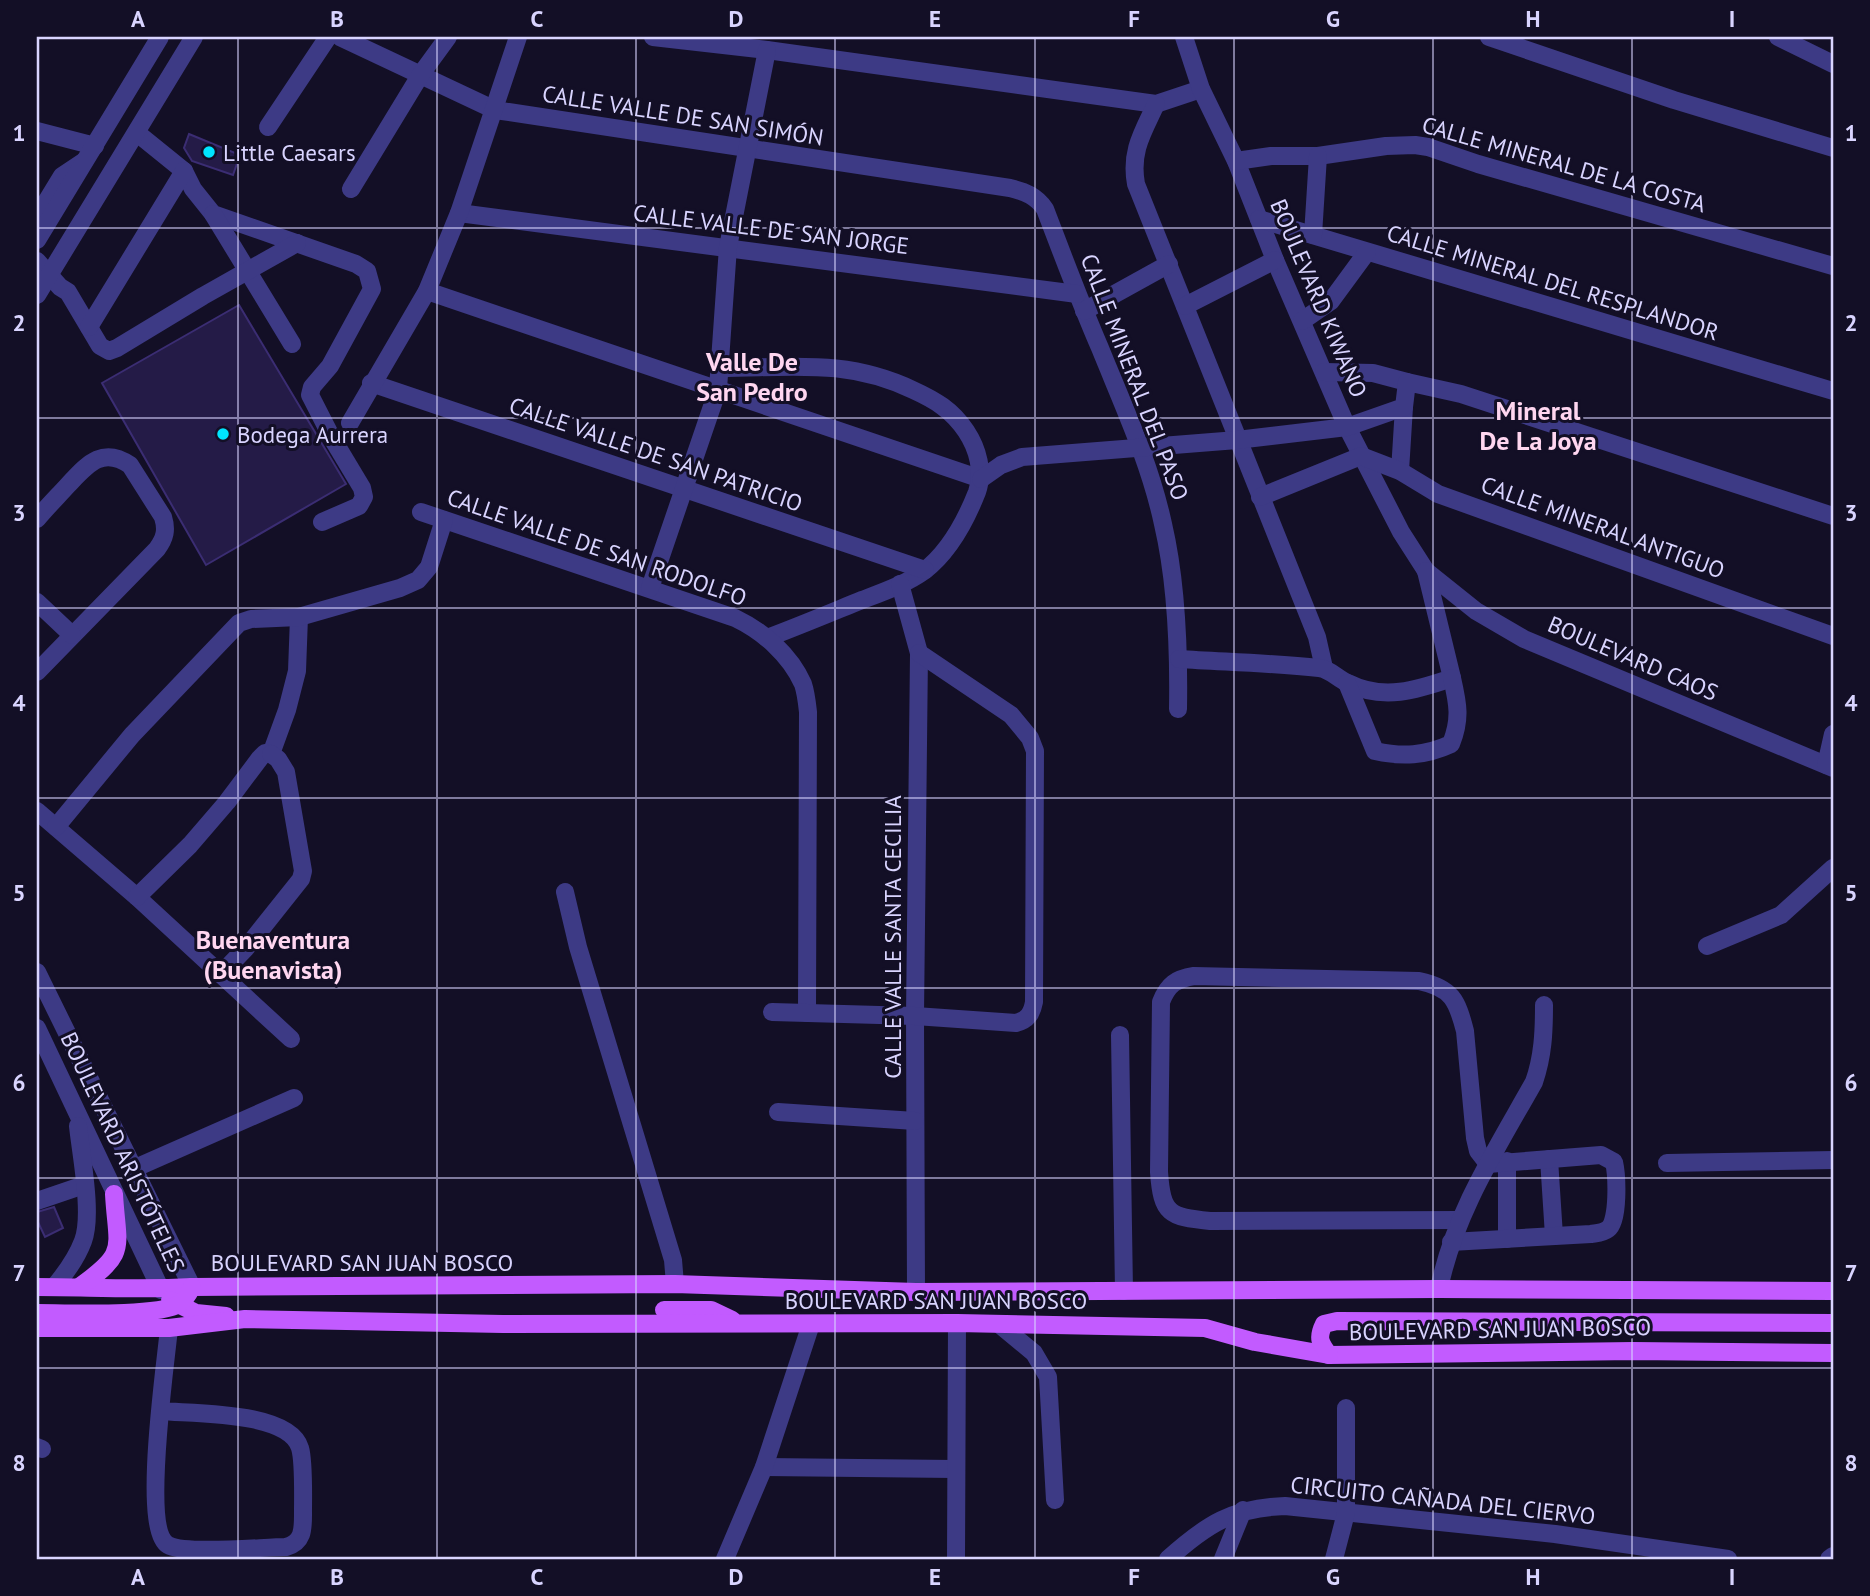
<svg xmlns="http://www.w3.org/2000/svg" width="1870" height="1596" viewBox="0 0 1870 1596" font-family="'PT Sans',sans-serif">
	<rect width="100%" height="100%" fill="#130f26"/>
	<g fill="#241b47" stroke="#3b2d73" stroke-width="2">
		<path d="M189,134L240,155L233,175L192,161L184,148Z"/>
		<path d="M239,305L346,484L206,565L102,383Z"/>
		<path d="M54,1207L63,1228L45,1237L37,1220V1212Z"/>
	</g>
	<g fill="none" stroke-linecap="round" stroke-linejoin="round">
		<g stroke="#3d3a85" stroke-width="18">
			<path d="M340,37L495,110L1010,188C1026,192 1036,196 1045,209C1063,256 1080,302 1100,348C1123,405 1150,463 1163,524C1177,584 1179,648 1178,709"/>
			<path d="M653,37L767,50L1156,104L1201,89"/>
			<path d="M1184,37L1201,89L1236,161L1275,260L1347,427L1401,532L1426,571L1476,611L1524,639L1833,768"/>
			<path d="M1489,37L1674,100L1833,148"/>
			<path d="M1778,37L1833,64"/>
			<path d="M1156,104C1143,132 1130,151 1136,184L1317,637L1324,668"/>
			<path d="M268,127L328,37"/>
			<path d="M37,131L95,146"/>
			<path d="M137,133L184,171L193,189L213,214L356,264L367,271L372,289L330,366L312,387L310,395L332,438L362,488L364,497L359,506L322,522"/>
			<path d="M1236,161L1271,156H1318L1386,146L1415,145L1428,147L1478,164L1833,266"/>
			<path d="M351,189L421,74L448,37"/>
			<path d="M459,213L1077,294"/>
			<path d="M213,214L292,344"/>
			<path d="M37,217L62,176L83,162"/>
			<path d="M1259,219L1833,391"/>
			<path d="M1313,235L1318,156"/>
			<path d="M37,240L160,37"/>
			<path d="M37,261L60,287L68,292L100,346L109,351L117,348L203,296L297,243"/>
			<path d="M427,291L981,479"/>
			<path d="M37,295L194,37"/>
			<path d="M1185,306L1275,260"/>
			<path d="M1084,311L1169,264"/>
			<path d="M1302,321L1331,301L1367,252"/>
			<path d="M89,327L184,171"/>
			<path d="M719,368C790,368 846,358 913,390C935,400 952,410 966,431C978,449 984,472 977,492C966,520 949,552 924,571C906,584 883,592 862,600C830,613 799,626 767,638"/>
			<path d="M1324,372L1373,373L1407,382"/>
			<path d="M371,383L925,570"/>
			<path d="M350,423L427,291L459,213L518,37"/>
			<path d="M1400,471L1404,407"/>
			<path d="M981,479L1001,465L1022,457L1237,440L1347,427L1404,407L1407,382L1461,394L1833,516"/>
			<path d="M1260,497L1361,456L1400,471L1438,494L1833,636"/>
			<path d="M421,512L735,618C764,632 790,655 803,684C806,693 807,703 808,712L807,1013"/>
			<path d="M37,519C47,507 58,496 68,485C87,465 102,446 130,465L163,517C167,530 165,538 157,549L37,672"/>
			<path d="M900,584L919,653L915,1016L916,1292"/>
			<path d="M650,588L718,389L728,247L767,50"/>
			<path d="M37,602L72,635"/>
			<path d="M1179,659C1226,662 1273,663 1319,668C1330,669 1338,679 1348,683C1383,701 1417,690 1452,678L1426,571"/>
			<path d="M1347,683L1375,751C1402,757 1425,756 1451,744C1461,719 1458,704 1452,678"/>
			<path d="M271,754L287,710L297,671L299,617"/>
			<path d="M1826,765L1833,734"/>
			<path d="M37,811L137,897L291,1039"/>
			<path d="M56,827L132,735L239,623L251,619L299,617L400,588L418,580L429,567L444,520"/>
			<path d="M565,892L578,947L673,1260L675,1284"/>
			<path d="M137,897L190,845L227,802L260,758L265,753L271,754"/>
			<path d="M1707,946L1781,915L1833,868"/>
			<path d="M37,972L192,1287"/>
			<path d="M221,974L246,948L301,879L303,871L286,772L278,759L271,754"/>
			<path d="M772,1012L915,1016L1016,1023C1028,1020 1032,1013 1034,1002L1035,751L1030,738L1011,715L919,653"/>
			<path d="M37,1028L161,1290"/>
			<path d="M1120,1035L1124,1291"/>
			<path d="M778,1112L915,1121"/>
			<path d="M1549,1159L1554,1236"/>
			<path d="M1507,1161V1239"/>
			<path d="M1667,1163L1833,1160"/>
			<path d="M133,1169L294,1098"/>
			<path d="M37,1201L84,1185"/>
			<path d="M1451,1242L1591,1234C1597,1233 1603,1233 1608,1229C1619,1221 1617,1175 1614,1162L1601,1155L1488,1164L1478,1151L1475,1138L1465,1031C1457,1000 1452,988 1419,981L1194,976C1176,979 1168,984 1161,1002L1159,1172C1162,1214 1169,1217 1210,1221L1459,1220"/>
			<path d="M54,1287C65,1274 77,1257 83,1241C93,1215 81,1155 78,1126"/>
			<path d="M1439,1289C1454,1214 1497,1148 1534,1082C1543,1056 1544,1032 1544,1005"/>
			<path d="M999,1324L1034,1353L1048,1377L1055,1500"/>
			<path d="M161,1411C193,1414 289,1411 300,1448C304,1461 303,1496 303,1512C303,1528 304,1542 286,1547C263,1547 185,1555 168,1545C141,1529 166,1362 169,1328"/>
			<path d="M37,1447L42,1449"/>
			<path d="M764,1467L955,1469"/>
			<path d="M725,1559L764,1467L811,1324"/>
			<path d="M956,1559L957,1323"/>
			<path d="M1168,1559C1207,1524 1232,1508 1285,1506L1555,1534L1728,1559"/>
			<path d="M1223,1559L1243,1510"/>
			<path d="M1334,1559L1346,1513V1408"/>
			<path d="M1829,1559L1833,1556"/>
		</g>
		<g stroke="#c25bff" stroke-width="18">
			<path d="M37,1287C89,1287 141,1290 192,1287L675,1284L916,1292L1439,1289L1833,1291"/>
			<path d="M79,1287C129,1252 117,1249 114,1194"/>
			<path d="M170,1300L196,1313L226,1316"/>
			<path d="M664,1310H711L732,1320"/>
			<path d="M37,1313C66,1313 157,1317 179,1304C185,1300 189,1293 192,1287"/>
			<path d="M37,1328H169L245,1319L503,1324L957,1323L1205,1328L1255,1342L1329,1355L1633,1351L1833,1353"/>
			<path d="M1329,1355C1320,1343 1317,1338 1324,1324L1337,1321L1833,1323"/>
		</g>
	</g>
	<path fill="none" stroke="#d9d4ff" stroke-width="2" stroke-opacity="0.55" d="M238,37V1559M437,37V1559M636,37V1559M835,37V1559M1035,37V1559M1234,37V1559M1433,37V1559M1632,37V1559M37,228H1833M37,418H1833M37,608H1833M37,798H1833M37,988H1833M37,1178H1833M37,1368H1833"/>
	<g fill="#00e5ff" stroke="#130f26" stroke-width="2.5">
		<circle cx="209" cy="152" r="7"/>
		<circle cx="223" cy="434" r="7"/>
	</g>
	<g text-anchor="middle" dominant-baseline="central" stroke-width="6" stroke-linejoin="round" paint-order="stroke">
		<g font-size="23" fill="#d9d4ff" stroke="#130f26">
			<text transform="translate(683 115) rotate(9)">CALLE VALLE DE SAN SIMÓN</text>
			<text transform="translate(1564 164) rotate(16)">CALLE MINERAL DE LA COSTA</text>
			<text transform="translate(771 229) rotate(7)">CALLE VALLE DE SAN JORGE</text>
			<text transform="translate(1553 282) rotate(17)">CALLE MINERAL DEL RESPLANDOR</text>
			<text transform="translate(1319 298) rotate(67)">BOULEVARD KIWANO</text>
			<text transform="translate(1135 377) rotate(69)">CALLE MINERAL DEL PASO</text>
			<text transform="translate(656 454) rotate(19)">CALLE VALLE DE SAN PATRICIO</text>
			<text transform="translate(1603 527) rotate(20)">CALLE MINERAL ANTIGUO</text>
			<text transform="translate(597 547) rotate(19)">CALLE VALLE DE SAN RODOLFO</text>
			<text transform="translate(1633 658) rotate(23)">BOULEVARD CAOS</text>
			<text transform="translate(892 937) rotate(-90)">CALLE VALLE SANTA CECILIA</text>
			<text transform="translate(123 1152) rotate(65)">BOULEVARD ARISTÓTELES</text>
			<text x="362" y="1262">BOULEVARD SAN JUAN BOSCO</text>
			<text x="936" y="1300">BOULEVARD SAN JUAN BOSCO</text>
			<text transform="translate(1500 1329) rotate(-1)">BOULEVARD SAN JUAN BOSCO</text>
			<text transform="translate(1443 1500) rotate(6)">CIRCUITO CAÑADA DEL CIERVO</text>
		</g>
		<g font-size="23" fill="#d9d4ff" stroke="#130f26" text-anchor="start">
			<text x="223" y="152">Little Caesars</text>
			<text x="237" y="434">Bodega Aurrera</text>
		</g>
		<g font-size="26" font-weight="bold" fill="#ffd6f0" stroke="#130f26">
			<text x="752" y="361">Valle De<tspan x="752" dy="30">San Pedro</tspan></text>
			<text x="1538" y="410">Mineral<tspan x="1538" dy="30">De La Joya</tspan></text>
			<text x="273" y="939">Buenaventura<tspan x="273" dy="30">(Buenavista)</tspan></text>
		</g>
	</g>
	<rect width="1870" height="1596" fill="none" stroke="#130f26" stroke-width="77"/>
	<rect x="38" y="38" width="1794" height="1520" fill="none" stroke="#d9d4ff" stroke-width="2.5"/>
	<g font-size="23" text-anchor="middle" font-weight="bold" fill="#d9d4ff">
		<text x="138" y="27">A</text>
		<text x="337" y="27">B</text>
		<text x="537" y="27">C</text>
		<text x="736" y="27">D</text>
		<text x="935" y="27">E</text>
		<text x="1134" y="27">F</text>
		<text x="1333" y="27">G</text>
		<text x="1533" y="27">H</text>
		<text x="1732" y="27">I</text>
		<text x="19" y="141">1</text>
		<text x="1851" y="141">1</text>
		<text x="19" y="331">2</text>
		<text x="1851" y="331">2</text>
		<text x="19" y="521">3</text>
		<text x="1851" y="521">3</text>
		<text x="19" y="711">4</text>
		<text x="1851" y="711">4</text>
		<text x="19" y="901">5</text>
		<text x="1851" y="901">5</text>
		<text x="19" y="1091">6</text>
		<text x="1851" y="1091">6</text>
		<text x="19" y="1281">7</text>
		<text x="1851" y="1281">7</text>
		<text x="19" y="1471">8</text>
		<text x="1851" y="1471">8</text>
		<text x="138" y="1585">A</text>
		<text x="337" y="1585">B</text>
		<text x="537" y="1585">C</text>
		<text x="736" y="1585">D</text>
		<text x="935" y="1585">E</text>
		<text x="1134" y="1585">F</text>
		<text x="1333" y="1585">G</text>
		<text x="1533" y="1585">H</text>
		<text x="1732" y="1585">I</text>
	</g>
</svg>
